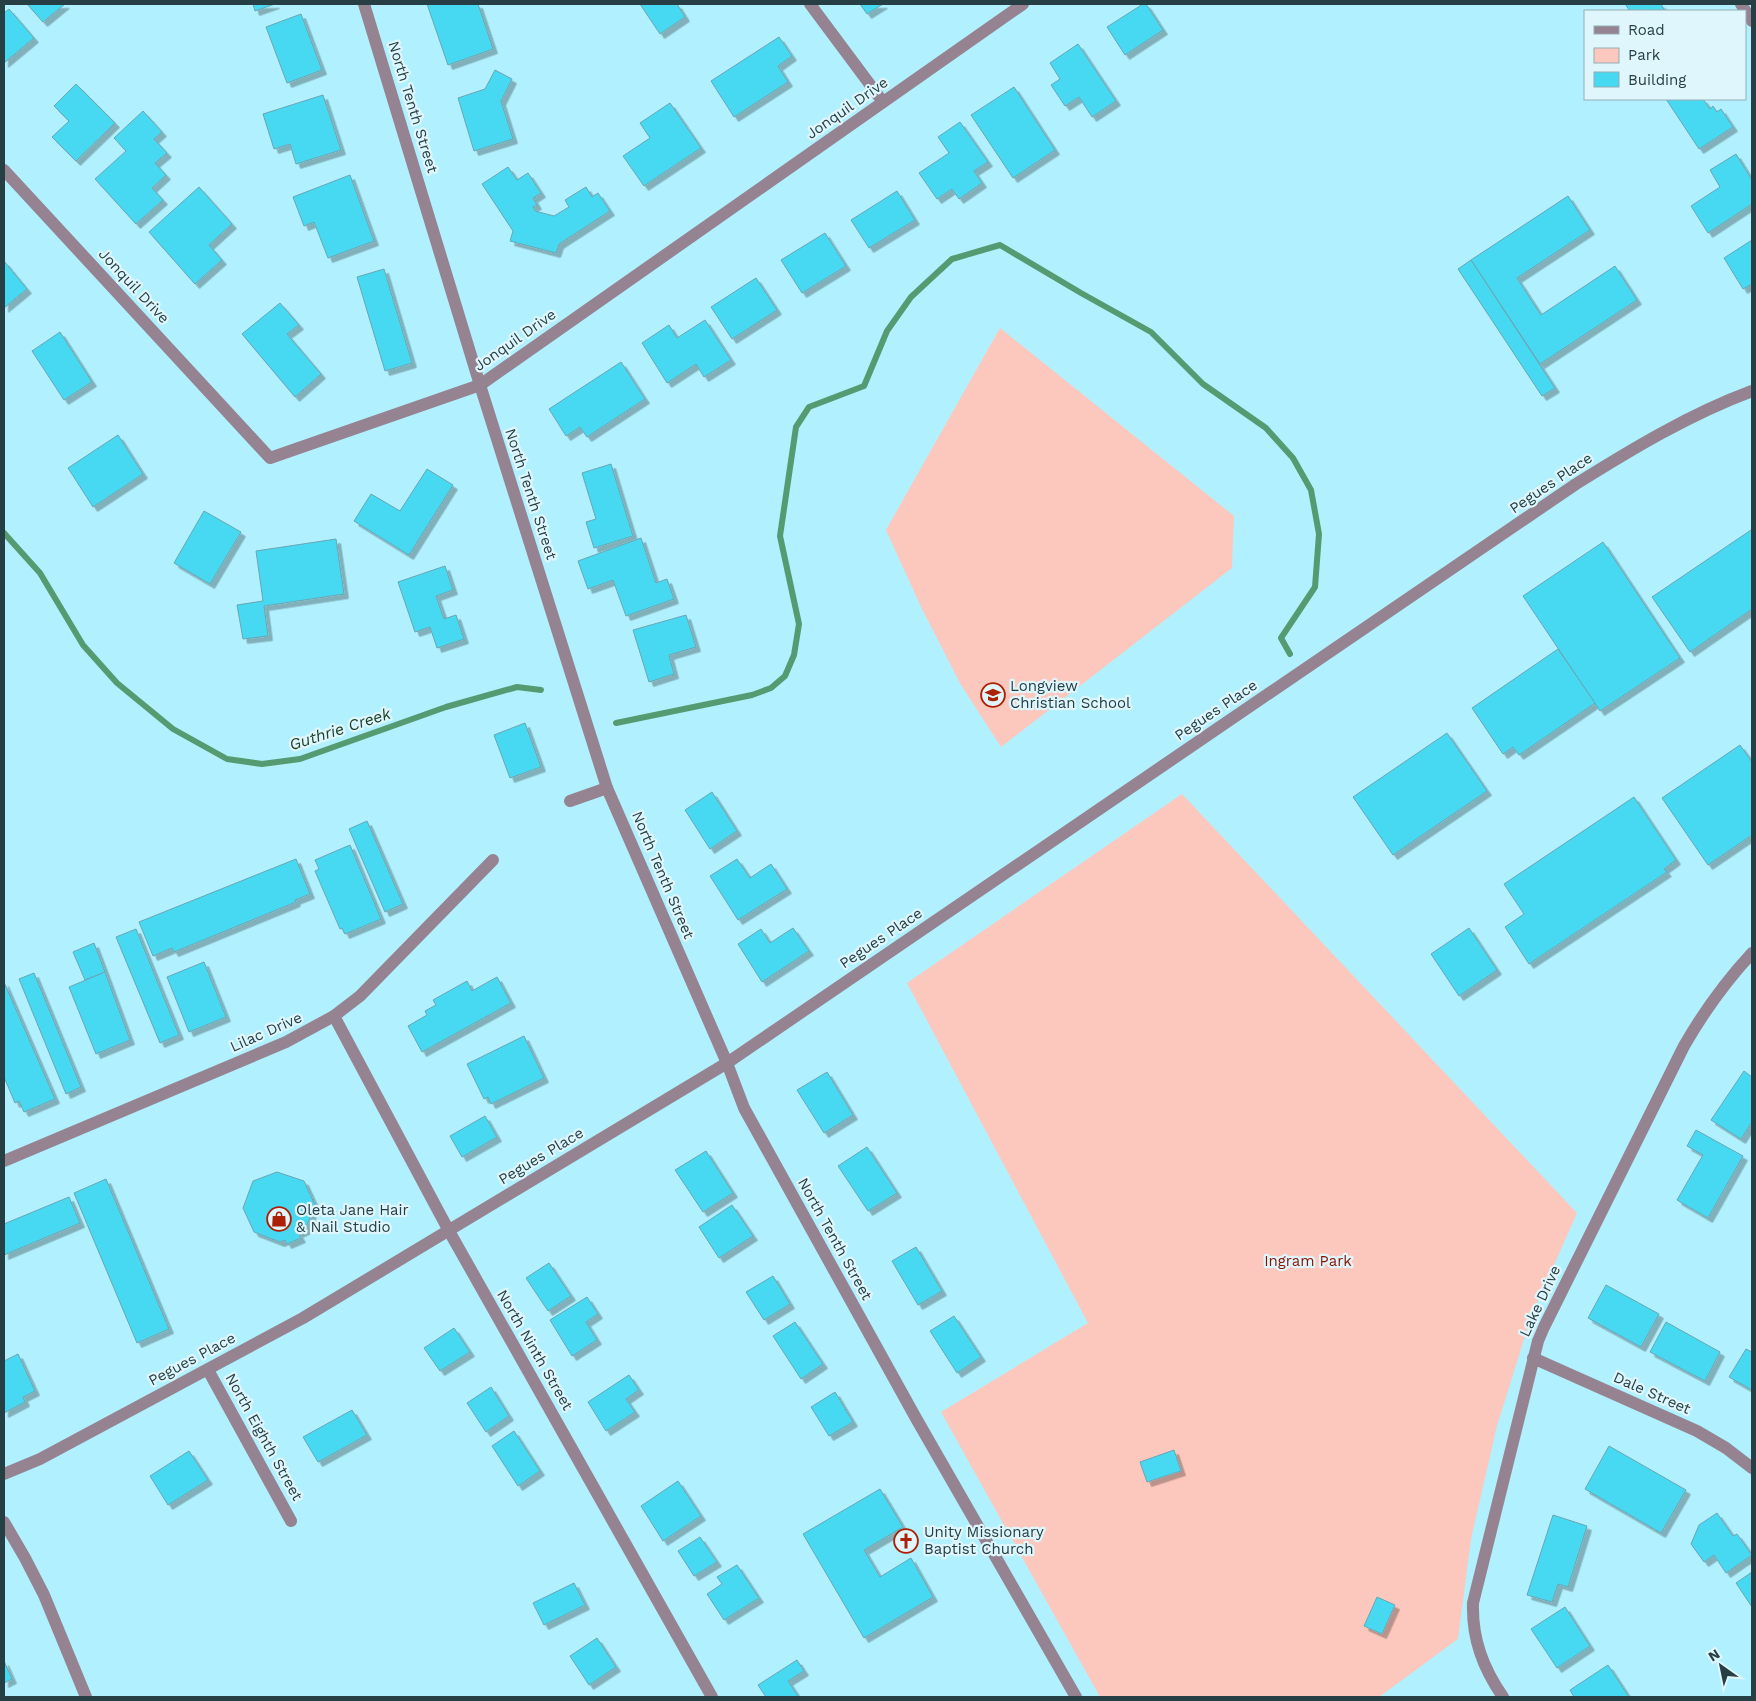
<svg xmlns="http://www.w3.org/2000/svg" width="1756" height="1701" viewBox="0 0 1756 1701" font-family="'Work Sans',sans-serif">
	<defs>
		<filter id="shadow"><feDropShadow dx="4.5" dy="4.5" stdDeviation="0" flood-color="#0004"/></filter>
	</defs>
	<rect width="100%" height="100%" fill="#b1f0fe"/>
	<g fill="#fcc8bd">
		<path d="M1000,328L1234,516L1232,568L1001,747L961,685L922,609L886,530Z"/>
		<path d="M1182,794L1577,1213L1531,1317L1497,1426L1471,1539L1458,1639L1379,1697H1100L941,1412L1088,1323L907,983Z"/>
	</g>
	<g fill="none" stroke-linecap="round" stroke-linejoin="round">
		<g stroke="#559b72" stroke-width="6">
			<path d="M4,533L40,573L83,645L117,683L173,729L227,759L262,764L300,759L446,707L517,687L541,690"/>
			<path d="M616,723L752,695L771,688L785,676L794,655L799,624L780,536L796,427L809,407L864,386L887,331L911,297L952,259L1000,245L1081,293L1151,332L1203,384L1266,428L1293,458L1311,490L1319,534L1315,587L1281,638L1290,654"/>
		</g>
	</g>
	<g fill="#47d8f2" stroke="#69a6b3" filter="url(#shadow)">
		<path d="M27,4H65L43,22Z"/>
		<path d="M253,4H275L255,11Z"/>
		<path d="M427,4H478L493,49L448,65Z"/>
		<path d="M640,4H677L685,17L660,34Z"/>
		<path d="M860,4H883L867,14Z"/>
		<path d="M1143,4H1146L1163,30L1125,55L1107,27Z"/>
		<path d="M1625,4H1661L1665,11H1630Z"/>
		<path d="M9,9L34,38L4,63V13Z"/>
		<path d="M301,14L322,70L287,83L266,27Z"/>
		<path d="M779,37L792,56L778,66L788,82L734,117L711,81Z"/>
		<path d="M1078,44L1116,101L1092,117L1079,97L1065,106L1051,85L1060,79L1050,63Z"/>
		<path d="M495,70L512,79L501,101L513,139L474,151L458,98L485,89Z"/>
		<path d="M76,84L115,123L76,161L52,137L69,121L54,106Z"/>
		<path d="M1014,87L1055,150L1013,178L971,115Z"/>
		<path d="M323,95L341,150L296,164L290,144L274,149L263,114Z"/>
		<path d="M1666,99H1703L1710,109L1713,106L1717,112L1721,109L1733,127L1699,149Z"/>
		<path d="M670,103L701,148L644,186L623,156L650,138L640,123Z"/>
		<path d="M143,111L162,132L154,139L167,153L155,163L166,175L152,188L163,200L136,224L95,179L126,151L114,138Z"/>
		<path d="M960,122L988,162L974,171L982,183L959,199L952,189L937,199L919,173L949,153L938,137Z"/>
		<path d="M1736,154L1752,180V204L1708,233L1691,206L1720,187L1710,170Z"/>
		<path d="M508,167L517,180L528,173L541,193L533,198L537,205L533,207L535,211L554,216L569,207L565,200L586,187L592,197L598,193L610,211L559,244L556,253L510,241L513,231L482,184Z"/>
		<path d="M350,175L374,241L328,258L314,222L304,226L293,197Z"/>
		<path d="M199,187L232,224L209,245L222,260L195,284L149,232Z"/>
		<path d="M897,191L915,220L869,248L851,220Z"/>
		<path d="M1568,196L1590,230L1517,278L1541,315L1615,266L1637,300L1540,364L1471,260Z"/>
		<path d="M825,233L846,266L802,293L781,260Z"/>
		<path d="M1752,240V284L1743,289L1724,258Z"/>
		<path d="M1471,260L1555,388L1542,396L1458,269Z"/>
		<path d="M4,261L27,289L4,308Z"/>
		<path d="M384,269L412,363L385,371L357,277Z"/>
		<path d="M756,278L777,310L732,339L711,307Z"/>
		<path d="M280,303L299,325L287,334L321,374L295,397L242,334Z"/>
		<path d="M705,320L731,360L704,377L696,364L667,383L642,343L669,325L677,338Z"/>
		<path d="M60,332L92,382L64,400L32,351Z"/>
		<path d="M621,362L645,399L587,437L580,427L566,436L549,409Z"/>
		<path d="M118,435L143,474L93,507L68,468Z"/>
		<path d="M611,464L633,536L594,548L586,522L596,519L582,473Z"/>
		<path d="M427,469L453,485L409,555L354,521L371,494L400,511Z"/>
		<path d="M204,511L241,532L210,584L174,563Z"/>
		<path d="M1751,530L1752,533V609L1690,652L1652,597Z"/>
		<path d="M641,538L656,583L667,579L674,599L626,616L613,580L588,589L578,561Z"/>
		<path d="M336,539L344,594L264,606L268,636L243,639L237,605L263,601L256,551Z"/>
		<path d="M1603,542L1680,658L1600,711L1523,596Z"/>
		<path d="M445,566L453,590L436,596L444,619L456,615L464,639L437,648L430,627L415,632L398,582Z"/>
		<path d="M686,615L696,647L669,655L674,674L649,682L633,630Z"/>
		<path d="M1558,649L1595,703L1519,755L1513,747L1503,754L1472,708Z"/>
		<path d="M525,723L541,767L510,778L494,735Z"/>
		<path d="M1447,733L1487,791L1393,855L1353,797Z"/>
		<path d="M1740,745L1752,762V835L1708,865L1662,798Z"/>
		<path d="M712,792L737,831L710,849L685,810Z"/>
		<path d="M1634,797L1676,860L1664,869L1667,872L1529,964L1505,927L1524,914L1504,884Z"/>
		<path d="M367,821L403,904L385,912L349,829Z"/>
		<path d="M350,845L381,919L345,934L342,928L340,929L315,871L319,869L315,860Z"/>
		<path d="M296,859L310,894L295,900L296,902L174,952L172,948L153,956L139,922Z"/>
		<path d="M737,859L750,878L771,864L787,889L738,920L710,876Z"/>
		<path d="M793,928L809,951L762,982L738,944L761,929L770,943Z"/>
		<path d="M1469,928L1497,970L1459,996L1431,954Z"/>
		<path d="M136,929L179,1035L160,1043L116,937Z"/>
		<path d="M94,943L105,972L85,980L73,952Z"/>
		<path d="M204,962L226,1017L189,1032L167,977Z"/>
		<path d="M105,972L130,1040L96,1054L69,987Z"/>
		<path d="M34,973L81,1087L66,1094L19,979Z"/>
		<path d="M497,977L511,1003L422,1052L408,1026L427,1015L425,1011L436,1005L433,1000L467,981L472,991Z"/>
		<path d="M4,982L55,1099L24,1112L19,1101L15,1103L4,1077Z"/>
		<path d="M524,1036L544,1078L491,1104L488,1097L484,1099L467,1064Z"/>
		<path d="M1744,1071L1752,1077V1122L1741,1139L1711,1120Z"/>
		<path d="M827,1072L853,1115L824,1133L797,1090Z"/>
		<path d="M485,1116L497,1137L462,1157L450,1136Z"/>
		<path d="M1696,1130L1743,1156L1708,1218L1677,1200L1703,1155L1687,1146Z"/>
		<path d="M867,1147L897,1193L868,1211L838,1166Z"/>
		<path d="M706,1151L733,1193L703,1212L675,1170Z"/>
		<path d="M277,1172L304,1181L315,1205L305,1230L298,1233L301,1238L287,1244L285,1240L280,1242L254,1232L243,1208L253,1181Z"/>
		<path d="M106,1179L169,1329L137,1343L74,1193Z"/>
		<path d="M69,1197L80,1223L4,1255V1224Z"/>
		<path d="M732,1205L753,1236L719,1258L699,1227Z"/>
		<path d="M916,1247L942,1291L918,1305L892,1261Z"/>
		<path d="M549,1263L571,1296L548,1311L526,1278Z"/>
		<path d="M773,1276L790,1304L764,1320L746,1292Z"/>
		<path d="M1606,1285L1659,1314L1641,1347L1588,1318Z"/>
		<path d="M587,1297L598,1314L586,1322L597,1340L572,1356L550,1320Z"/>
		<path d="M954,1316L981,1357L957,1373L930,1331Z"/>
		<path d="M795,1322L823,1364L801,1379L773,1336Z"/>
		<path d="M1666,1322L1720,1352L1705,1381L1650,1352Z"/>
		<path d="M454,1328L470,1352L440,1371L424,1348Z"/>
		<path d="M1746,1349L1752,1352V1390L1729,1377Z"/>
		<path d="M18,1354L35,1391L23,1397L25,1402L4,1413V1361Z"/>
		<path d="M629,1375L639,1390L626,1399L635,1412L606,1431L588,1402Z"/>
		<path d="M491,1387L509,1416L486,1432L467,1403Z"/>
		<path d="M835,1392L853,1422L829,1436L811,1407Z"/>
		<path d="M352,1410L367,1435L318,1462L303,1437Z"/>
		<path d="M514,1431L540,1471L518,1486L492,1446Z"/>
		<path d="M1609,1446L1686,1490L1661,1533L1585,1489Z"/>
		<path d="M1174,1450L1181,1471L1147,1482L1140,1462Z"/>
		<path d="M189,1451L208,1480L168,1505L150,1476Z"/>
		<path d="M678,1481L701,1516L663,1541L641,1506Z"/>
		<path d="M880,1489L903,1527L864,1550L880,1577L911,1558L933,1597L864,1638L803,1534Z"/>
		<path d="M1717,1513L1733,1536L1737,1534L1752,1555L1726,1573L1714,1555L1704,1562L1691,1544L1699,1525Z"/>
		<path d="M1553,1515L1587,1526L1568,1587L1558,1584L1552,1602L1527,1595Z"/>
		<path d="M700,1537L717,1562L694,1576L678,1551Z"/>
		<path d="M737,1565L759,1598L724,1620L707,1594L722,1584L717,1577Z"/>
		<path d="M1752,1572V1607L1736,1583Z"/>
		<path d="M574,1583L585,1605L544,1625L533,1603Z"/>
		<path d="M1377,1597L1395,1605L1382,1634L1364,1626Z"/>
		<path d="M1565,1607L1590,1646L1557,1668L1531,1629Z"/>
		<path d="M597,1638L616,1667L589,1685L570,1656Z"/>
		<path d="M797,1660L804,1671L788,1681L798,1696L796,1697H766L758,1685Z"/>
		<path d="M4,1661L12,1679L4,1683Z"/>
		<path d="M1608,1665L1629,1697H1574L1570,1690Z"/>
	</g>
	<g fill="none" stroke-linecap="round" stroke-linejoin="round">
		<g stroke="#958392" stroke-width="12">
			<path d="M364,4L480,385L607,788L727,1063L744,1108L917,1420L1076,1697"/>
			<path d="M810,4L883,102"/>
			<path d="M1741,4L1752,21"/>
			<path d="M4,170L270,458L480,385L1023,4"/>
			<path d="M570,801L607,788"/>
			<path d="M334,1016L449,1231L712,1697"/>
			<path d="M4,1161L286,1042L334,1016L360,996L493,860"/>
			<path d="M1533,1358L1697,1431L1726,1448L1752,1468"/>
			<path d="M208,1370L291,1521"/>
			<path d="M4,1474L40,1459L303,1318L727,1063L1576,484C1632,449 1690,414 1752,391"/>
			<path d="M4,1522L25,1558L44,1595L86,1697"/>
			<path d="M1503,1697C1483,1668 1472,1639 1473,1603L1538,1341L1544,1327L1684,1046C1703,1013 1726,981 1752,953"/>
		</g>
	</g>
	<defs>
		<g id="school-ring" transform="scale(1.25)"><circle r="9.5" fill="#def6fc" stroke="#ae2004" stroke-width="1.5"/><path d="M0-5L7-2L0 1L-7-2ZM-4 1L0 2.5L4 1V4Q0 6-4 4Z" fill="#ae2004"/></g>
		<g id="shop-ring" transform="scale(1.25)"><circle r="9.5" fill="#def6fc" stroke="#ae2004" stroke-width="1.5"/><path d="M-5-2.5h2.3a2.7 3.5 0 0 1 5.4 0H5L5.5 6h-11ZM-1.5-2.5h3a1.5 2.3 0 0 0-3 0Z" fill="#ae2004"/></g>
		<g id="church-ring" transform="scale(1.25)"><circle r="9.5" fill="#def6fc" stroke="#ae2004" stroke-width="1.5"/><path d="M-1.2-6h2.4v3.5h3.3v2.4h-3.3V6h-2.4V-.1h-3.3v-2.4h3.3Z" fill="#ae2004"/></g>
	</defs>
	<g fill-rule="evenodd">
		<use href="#school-ring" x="993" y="695"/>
		<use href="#shop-ring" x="279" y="1219"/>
		<use href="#church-ring" x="906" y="1541"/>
	</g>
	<g text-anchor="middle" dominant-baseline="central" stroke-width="4.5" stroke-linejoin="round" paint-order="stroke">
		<g font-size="15" fill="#253f44" stroke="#def6fc">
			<text transform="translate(413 107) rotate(73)">North Tenth Street</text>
			<text transform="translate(847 108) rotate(-35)">Jonquil Drive</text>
			<text transform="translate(134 286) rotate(47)">Jonquil Drive</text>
			<text transform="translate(515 340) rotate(-35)">Jonquil Drive</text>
			<text transform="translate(1551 483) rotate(-34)">Pegues Place</text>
			<text transform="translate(531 494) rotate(72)">North Tenth Street</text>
			<text transform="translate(1216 710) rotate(-34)">Pegues Place</text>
			<text transform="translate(663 875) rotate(67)">North Tenth Street</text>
			<text transform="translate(881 938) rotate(-34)">Pegues Place</text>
			<text transform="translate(266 1032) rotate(-24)">Lilac Drive</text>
			<text transform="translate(541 1156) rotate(-31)">Pegues Place</text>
			<text transform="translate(835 1239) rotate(61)">North Tenth Street</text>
			<text transform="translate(1540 1301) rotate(-65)">Lake Drive</text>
			<text transform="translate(535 1350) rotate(60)">North Ninth Street</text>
			<text transform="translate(192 1359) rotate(-28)">Pegues Place</text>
			<text transform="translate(1652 1393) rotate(24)">Dale Street</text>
			<text transform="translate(264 1437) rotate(61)">North Eighth Street</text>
		</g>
		<g font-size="15" fill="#253f44" stroke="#def6fc" text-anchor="start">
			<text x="1010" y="686">Longview<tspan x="1010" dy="17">Christian School</tspan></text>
			<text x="296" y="1210">Oleta Jane Hair<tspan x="296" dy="17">&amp; Nail Studio</tspan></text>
			<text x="924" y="1532">Unity Missionary<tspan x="924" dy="17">Baptist Church</tspan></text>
		</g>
		<g font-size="15" fill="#8a1300" stroke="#def6fc">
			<text x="1308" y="1261">Ingram Park</text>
		</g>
		<g font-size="16" font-style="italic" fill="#1c4128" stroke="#def6fc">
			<text transform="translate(340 729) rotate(-18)">Guthrie Creek</text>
		</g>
	</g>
	<rect width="1756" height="1701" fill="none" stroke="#253f44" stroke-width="10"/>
	<rect x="1584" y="10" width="162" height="90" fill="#def6fc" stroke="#94adb2"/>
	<rect x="1594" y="26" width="25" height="8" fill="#958392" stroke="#94adb2"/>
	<text x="1628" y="35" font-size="15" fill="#253f44">Road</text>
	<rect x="1594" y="48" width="25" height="15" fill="#fcc8bd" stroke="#94adb2"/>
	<text x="1628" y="60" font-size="15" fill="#253f44">Park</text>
	<rect x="1594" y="72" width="25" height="15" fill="#47d8f2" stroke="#94adb2"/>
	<text x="1628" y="85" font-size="15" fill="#253f44">Building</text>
	<g transform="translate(1721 1666) rotate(327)" stroke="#def6fc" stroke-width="4" paint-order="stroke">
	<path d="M0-4L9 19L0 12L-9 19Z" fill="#253f44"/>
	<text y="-8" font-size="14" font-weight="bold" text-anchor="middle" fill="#253f44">N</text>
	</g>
</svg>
